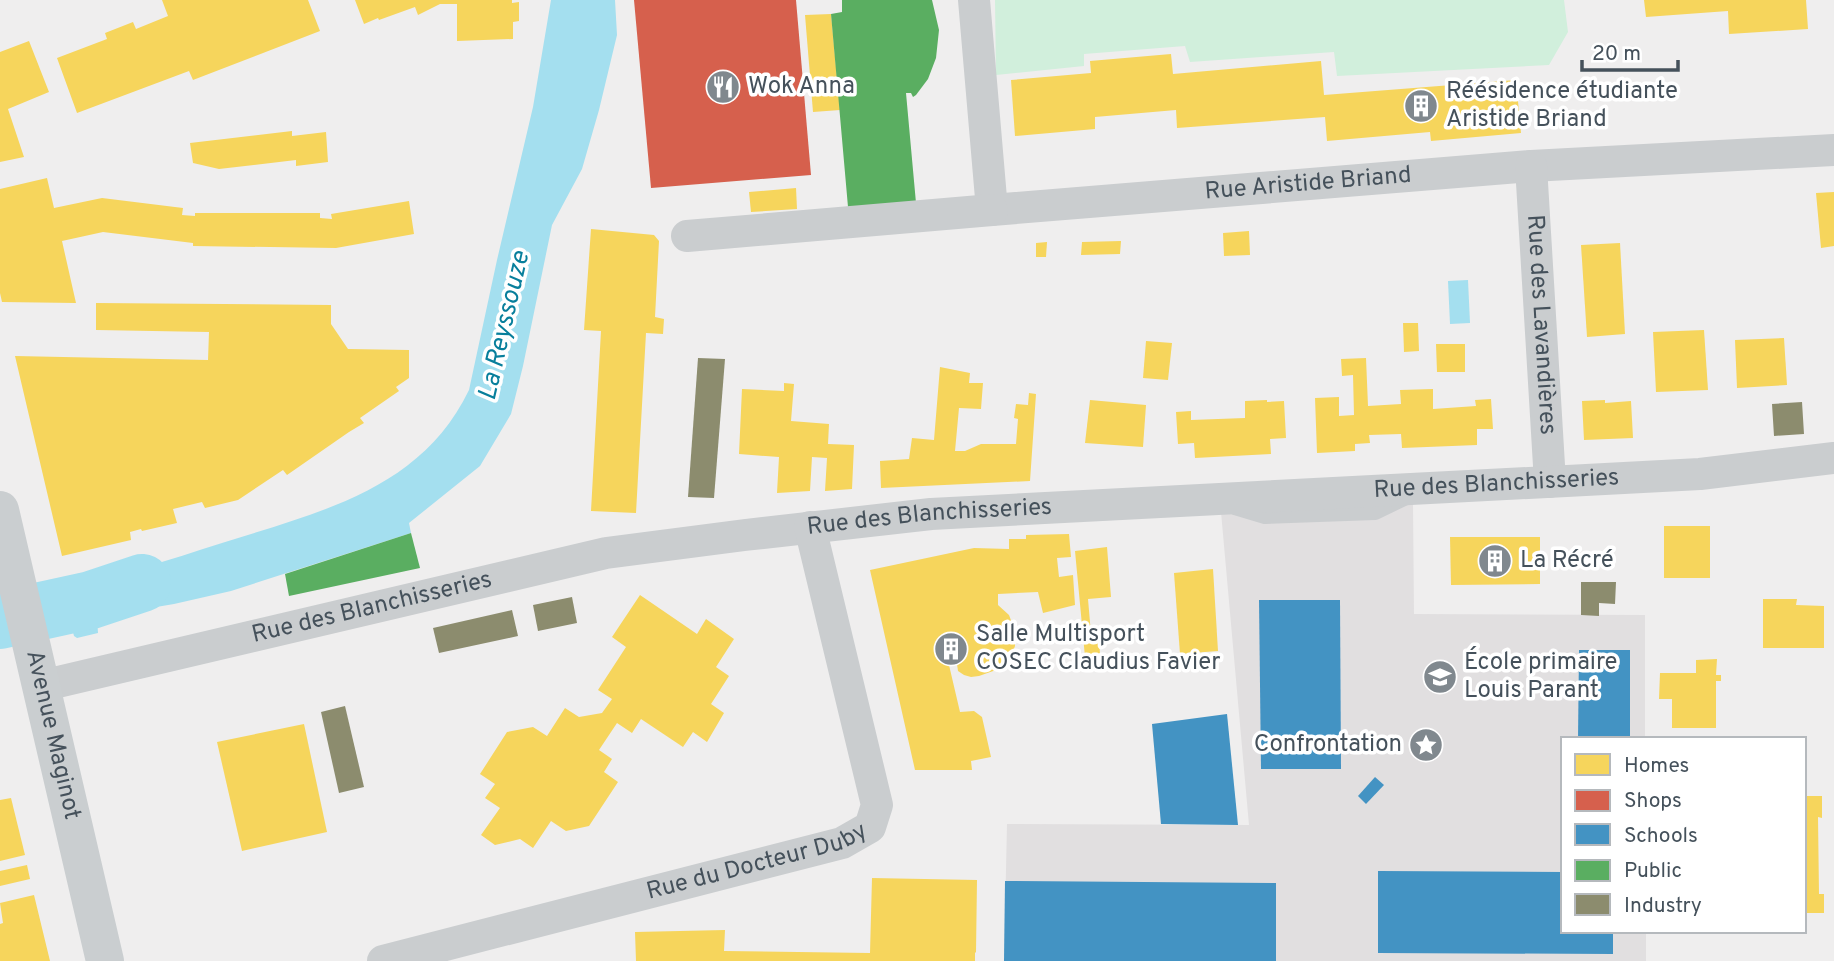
<svg xmlns="http://www.w3.org/2000/svg" width="1834" height="961" viewBox="0 0 1834 961" font-family="Overpass,sans-serif">
	<rect width="100%" height="100%" fill="#efeeee"/>
	<path fill="#e1dfe0" d="M1413,504L1414,614L1645,615V739H1563V931H1646V961H1004L1007,824L1249,825L1221,512Z"/>
	<path fill="#d1efdc" d="M995,0H1564L1568,32L1549,65L1337,76L1334,52L1190,62L1185,46L1084,54V66L996,75Z"/>
	<g fill="#a4dfef">
		<path d="M551,0H615L617,35L599,110L582,169L552,225L523,366L511,414L480,466L409,523L411,533L231,591L174,604L97,617L98,633L77,638L74,636L62,589C117,577 169,560 222,543C319,512 421,490 469,390L497,260L533,107Z"/>
		<path d="M1468,280L1470,323L1450,324L1448,281Z"/>
	</g>
	<g fill="#f6d55c">
		<path d="M162,0H308L320,31L193,80L189,71L77,113L57,58L107,39L105,33L133,22L136,29L168,16Z"/>
		<path d="M355,0H512V3L519,2V21L513,22V39L457,41V4H440L418,15L415,7L379,20L378,18L364,24Z"/>
		<path d="M1644,0H1806L1808,29L1729,34L1728,11L1646,17Z"/>
		<path d="M831,14L840,110L813,112L805,15Z"/>
		<path d="M29,41L49,92L8,109L24,157L0,162V52Z"/>
		<path d="M1171,54L1173,74L1321,61L1324,95L1516,80L1521,133L1431,141L1430,132L1327,141L1325,117L1177,128L1176,110L1095,117V129L1015,136L1011,80L1091,73L1090,61Z"/>
		<path d="M292,131V136L326,132L328,162L296,166V160L219,169L193,163L190,143Z"/>
		<path d="M47,178L54,208L102,198L183,208L182,215L195,216V213H320V218L332,219L331,214L409,201L414,234L336,248L193,246V243L103,232L62,241L76,303L2,302L0,293V189Z"/>
		<path d="M796,188L797,209L751,212L749,192Z"/>
		<path d="M1834,192V246L1821,248L1816,193Z"/>
		<path d="M591,229L654,235L659,241L655,317L664,319L663,334L646,333L636,513L591,511L601,331L584,330Z"/>
		<path d="M1249,231L1250,255L1224,256L1223,233Z"/>
		<path d="M1121,241L1120,254L1081,255L1082,242Z"/>
		<path d="M1047,242L1046,257H1036V243Z"/>
		<path d="M1620,243L1625,334L1587,337L1581,245Z"/>
		<path d="M96,303L331,305V324L348,349L409,350V378L396,387L399,391L360,418L364,423L349,432L287,475L283,470L238,500L205,508L202,502L173,509L177,523L142,531L141,529L130,532L131,540L62,556L15,356L208,360L209,332L96,330Z"/>
		<path d="M1403,323H1418L1419,351L1404,352Z"/>
		<path d="M1704,330L1708,390L1656,392L1653,332Z"/>
		<path d="M1784,338L1787,385L1737,388L1735,340Z"/>
		<path d="M1146,341L1172,343L1168,380L1143,378Z"/>
		<path d="M1436,344H1465V372H1437Z"/>
		<path d="M1366,358L1368,406L1401,404L1400,390L1433,389V409L1476,406L1475,400L1491,399L1493,429H1477V445L1402,448L1401,434L1369,435L1370,443L1355,444V451L1317,453L1315,398L1339,397V416L1354,415L1353,375L1342,376L1341,359Z"/>
		<path d="M940,367L970,373L969,383H983L981,409L959,408L955,451H965L981,444H1016L1018,419L1014,418L1016,404L1028,405L1029,393L1036,394L1030,481L881,488L880,461L909,459L912,438L934,440Z"/>
		<path d="M784,383L794,384L791,421L829,424L828,444L854,445L852,489L825,491L827,458L812,457L810,491L777,493L779,457L739,454L742,389L784,391Z"/>
		<path d="M1090,400L1146,405L1143,447L1085,443Z"/>
		<path d="M1267,400V402L1284,401L1286,438L1270,439L1271,454L1195,458L1194,443L1178,444L1176,412L1191,411V420L1245,418V401Z"/>
		<path d="M1605,400V403L1631,401L1633,438L1584,440L1582,401Z"/>
		<rect x="1664" y="526" width="46" height="52"/>
		<path d="M1069,534L1071,557L1057,558L1059,577L1073,575L1075,605L1043,613L1038,592L998,594V605L1009,615L1015,631V646L1011,657L1005,664L996,670L979,676L971,677L964,675L958,671L957,664L949,665L960,712L974,711L982,717L991,757L971,761L972,770H915L870,570L974,548L1009,549V539H1026V535Z"/>
		<path d="M1450,537H1540V584L1451,585Z"/>
		<path d="M1107,547L1111,597L1088,599L1091,634L1099,633L1100,656L1085,657L1075,551Z"/>
		<path d="M1213,569L1218,651L1180,654L1174,573Z"/>
		<path d="M640,595L697,634L706,619L734,639L716,667L729,676L711,704L724,713L707,742L693,732L683,747L641,719L632,733L617,723L599,750L612,759L604,772L618,782L589,826L566,831L551,821L533,848L520,839L495,845L481,835L500,808L485,798L495,784L480,774L507,732L533,727L547,736L565,708L579,717L602,713L612,699L598,690L626,647L612,637Z"/>
		<path d="M1763,599H1797L1796,605L1824,606V648H1763Z"/>
		<path d="M1717,659L1716,675H1721V681H1716V728H1672V699H1659L1660,673H1696V660Z"/>
		<path d="M304,724L327,832L242,851L217,742Z"/>
		<path d="M1804,796H1822V818L1818,817L1819,894H1824V913H1804Z"/>
		<path d="M11,798L25,855L0,861V800Z"/>
		<path d="M27,865L30,879L0,886V871Z"/>
		<path d="M872,878L977,880L976,952L975,953V961H636L635,932L725,930L724,951L870,953Z"/>
		<path d="M34,895L50,961H0V924L3,923L0,903Z"/>
	</g>
	<path fill="#d6604d" d="M634,0H796L811,175L651,188Z"/>
	<g fill="#4393c3">
		<path d="M1259,600H1340L1341,769H1261Z"/>
		<path d="M1579,650H1630V739H1578Z"/>
		<path d="M1227,714L1238,825L1161,824L1152,724Z"/>
		<path d="M1375,777L1384,785L1366,804L1358,796Z"/>
		<path d="M1378,871L1563,872V931H1613V954L1378,953Z"/>
		<path d="M1005,881L1276,883V961H1004Z"/>
	</g>
	<g fill="#5aae61">
		<path d="M842,0H932L939,30L936,58L928,79L916,95L913,97L911,93H906L916,203L848,207L831,14L842,12Z"/>
		<path d="M411,533L420,568L289,596L285,574Z"/>
	</g>
	<g fill="#8c8c6e">
		<path d="M698,358L725,359L714,498L688,497Z"/>
		<path d="M1802,402L1804,434L1774,436L1772,404Z"/>
		<path d="M1581,582H1616L1615,604L1599,603V616L1581,615Z"/>
		<path d="M572,597L577,623L538,631L533,605Z"/>
		<path d="M512,610L518,636L439,653L433,628Z"/>
		<path d="M345,706L364,787L339,793L321,712Z"/>
	</g>
	<g fill="none" stroke-linecap="round" stroke-linejoin="round">
		<path stroke="#a4dfef" stroke-width="58" d="M0,620L91,600L142,583"/>
		<path stroke="#cacdcf" stroke-width="16" d="M1235,507L1265,516L1375,512L1404,498"/>
		<g stroke="#cacdcf" stroke-width="32">
			<path id="s1" d="M974,0L992,210L1531,166L1834,150"/>
			<path id="s2" d="M1531,166L1550,482"/>
			<path d="M687,236L992,210"/>
			<path id="s3" d="M41,686L606,553L745,535L931,514L1700,474L1834,458"/>
			<path id="s4" d="M383,961L842,843L870,827L877,805L810,527"/>
		</g>
		<path stroke="#caced0" stroke-width="38" id="s5" d="M0,510L105,961"/>
	</g>
	<defs>
		<g id="restaurant-disc" transform="scale(1.75)"><circle r="9.5" fill="#80888e" stroke="#fff"/><path d="M-5-6h1v4h1v-4h1v4h1v-4h1v5L-1.5 .5V6h-2V.5L-5-1ZM5-6V6H3V1.5H1.5Q1.5-4 5-6Z" fill="#fff"/></g>
		<g id="building-disc" transform="scale(1.75)"><circle r="9.5" fill="#80888e" stroke="#fff"/><path d="M-4-6H4V6H1V3H-1V6H-4ZM-2.5-4.3h1.7v1.8h-1.7ZM.8-4.3h1.7v1.8H.8ZM-2.5-1h1.7V.8h-1.7ZM.8-1h1.7V.8H.8Z" fill="#fff"/></g>
		<g id="school-disc" transform="scale(1.75)"><circle r="9.5" fill="#80888e" stroke="#fff"/><path d="M0-5L7-2L0 1L-7-2ZM-4 1L0 2.5L4 1V4Q0 6-4 4Z" fill="#fff"/></g>
		<g id="sight-disc" transform="scale(1.75)"><circle r="9.5" fill="#80888e" stroke="#fff"/><path d="M0-6L1.8-2.2L6-1.7L2.9 1.2L3.7 5.4L0 3.3L-3.7 5.4L-2.9 1.2L-6-1.7L-1.8-2.2Z" fill="#fff"/></g>
	</defs>
	<g fill-rule="evenodd">
		<use href="#restaurant-disc" x="723" y="87"/>
		<use href="#building-disc" x="1421" y="106"/>
		<use href="#building-disc" x="1495" y="561"/>
		<use href="#building-disc" x="951" y="649"/>
		<use href="#school-disc" x="1440" y="677"/>
		<use href="#sight-disc" x="1426" y="745"/>
	</g>
	<g text-anchor="middle" dominant-baseline="central" stroke-width="7" stroke-linejoin="round" paint-order="stroke">
		<g font-size="24" fill="#45515b" stroke="#fff" text-anchor="start">
			<text x="748" y="87">Wok Anna</text>
			<text x="1446" y="92">Réésidence étudiante<tspan x="1446" dy="28">Aristide Briand</tspan></text>
			<text x="1520" y="561">La Récré</text>
			<text x="976" y="635">Salle Multisport<tspan x="976" dy="28">COSEC Claudius Favier</tspan></text>
			<text x="1464" y="663">École primaire<tspan x="1464" dy="28">Louis Parant</tspan></text>
			<text x="1402" y="745" text-anchor="end">Confrontation</text>
		</g>
		<g font-size="24" fill="#45515b" stroke="#fff">
			<text stroke="none"><textPath href="#s1" startOffset="528">Rue Aristide Briand</textPath></text>
			<text stroke="none"><textPath href="#s2" startOffset="159">Rue des Lavandières</textPath></text>
			<text stroke="none"><textPath href="#s3" startOffset="1474">Rue des Blanchisseries</textPath></text>
			<text stroke="none"><textPath href="#s3" startOffset="906">Rue des Blanchisseries</textPath></text>
			<text stroke="none"><textPath href="#s3" startOffset="340">Rue des Blanchisseries</textPath></text>
			<text stroke="none"><textPath href="#s5" startOffset="231">Avenue Maginot</textPath></text>
			<text stroke="none"><textPath href="#s4" startOffset="387">Rue du Docteur Duby</textPath></text>
		</g>
		<g font-size="26" font-style="italic" fill="#087f9c" stroke="#fff">
			<text transform="translate(505 326) rotate(-77)">La Reyssouze</text>
		</g>
	</g>
	<rect x="1561" y="737" width="245" height="196" fill="#ffffff" stroke="#b5b9bd" stroke-width="2"/>
	<rect x="1575" y="754" width="35" height="21" fill="#f6d55c" stroke="#b5b9bd" stroke-width="2"/>
	<text x="1624" y="772" font-size="21" fill="#45515b">Homes</text>
	<rect x="1575" y="790" width="35" height="21" fill="#d6604d" stroke="#b5b9bd" stroke-width="2"/>
	<text x="1624" y="807" font-size="21" fill="#45515b">Shops</text>
	<rect x="1575" y="824" width="35" height="21" fill="#4393c3" stroke="#b5b9bd" stroke-width="2"/>
	<text x="1624" y="842" font-size="21" fill="#45515b">Schools</text>
	<rect x="1575" y="860" width="35" height="21" fill="#5aae61" stroke="#b5b9bd" stroke-width="2"/>
	<text x="1624" y="877" font-size="21" fill="#45515b">Public</text>
	<rect x="1575" y="894" width="35" height="21" fill="#8c8c6e" stroke="#b5b9bd" stroke-width="2"/>
	<text x="1624" y="912" font-size="21" fill="#45515b">Industry</text>
	<path d="M1582 60v10h96v-10" fill="none" stroke="#45515b" stroke-width="3.5"/>
	<text x="1592" y="60" font-size="21" fill="#45515b" stroke="#ffffff" stroke-width="5" paint-order="stroke">20 m</text>
</svg>
